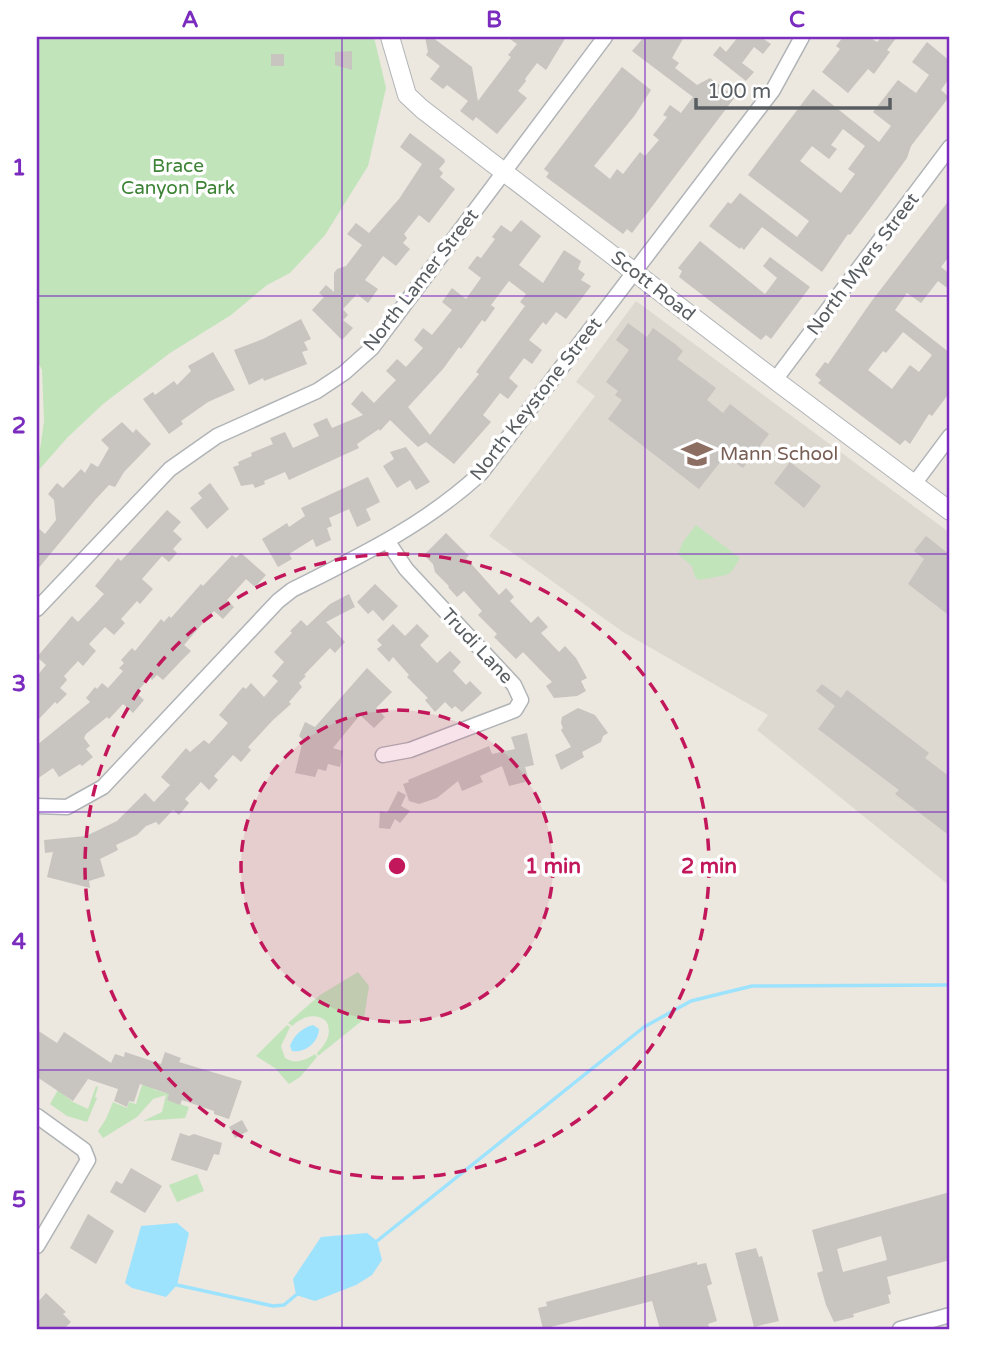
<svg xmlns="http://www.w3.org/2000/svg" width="987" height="1366" viewBox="0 0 987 1366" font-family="'Varela Round',sans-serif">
	<rect width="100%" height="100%" fill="#ece7df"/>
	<path fill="#ddd8d0" d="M636,301L950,533V886L757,730L768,715L623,632L489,536L595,396L576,382Z"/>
	<g fill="#c1e4bb">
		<path d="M37,37H374L386,88L368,166L325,235L290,273L267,285L231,315L170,353L103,404L67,438L37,472L44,421L42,370L37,360Z"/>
		<path d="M696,525L740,558L732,571L726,575L699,580L695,577L692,566L678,554L683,542Z"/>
		<path d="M358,972L369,986L364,1019L318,1056L317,1053C326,1044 333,1033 326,1021C315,1012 302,1017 292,1026L288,1023L320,995Z"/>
		<path d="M287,1025L290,1027L281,1046L285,1058C295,1065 306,1060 315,1054L317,1057L300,1077L289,1084L275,1068L256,1056Z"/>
		<path d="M144,1079L155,1083L153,1089L166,1093L170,1092L167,1100L189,1107L185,1118L143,1121L162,1112L166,1095L153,1099L137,1117L103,1138L98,1131L106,1119L113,1102L127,1108L129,1102L136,1104Z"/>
		<path d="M96,1086L98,1087L95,1097L97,1098L87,1122L67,1116L50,1104L58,1090L73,1102L88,1109Z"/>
		<path d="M197,1174L204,1191L177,1202L169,1185Z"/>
	</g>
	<g fill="#9de3fe">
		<path d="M313,1025L319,1029C318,1043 305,1053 292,1051L290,1046C294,1035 302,1028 313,1025Z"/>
		<path d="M177,1223L189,1233L177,1285L166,1297L132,1288L125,1283L141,1226Z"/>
		<path d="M367,1233L377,1241L382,1260L372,1275L356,1285L315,1301L296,1295L293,1279L321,1237Z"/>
	</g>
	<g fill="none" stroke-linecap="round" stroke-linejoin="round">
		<g stroke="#9de3fe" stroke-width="3.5">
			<path d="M377,1241L644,1027L691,1001L752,986L950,985"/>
			<path d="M177,1285L273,1306L284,1305L296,1295"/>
		</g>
	</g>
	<g fill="#c8c4bf" fill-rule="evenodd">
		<path d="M425,37H432L472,67L478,101L511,57L508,55L517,44L507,37H566L546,70L537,63L525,79L526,81L518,91L527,98L497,134L476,117L473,121L460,111L468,101L447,85L443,89L430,79L440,66L426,55L428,52Z"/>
		<path d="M644,37H684L672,58L679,63L675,68L697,85L710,78L735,97L632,233L627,229L623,234L546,177L549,173L544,169L622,67L651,90L635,115L594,166L610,179L617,169L623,174L640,152L645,156L659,140L653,135L667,117L663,115L670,105L681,113L693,97L632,51Z"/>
		<path d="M738,37H761L771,44L763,54L754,47L742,63L754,72L746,81L713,55L720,46L726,52Z"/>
		<path d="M843,37H869L877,42L882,37H897L887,50L890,52L874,74L868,69L848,93L822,72L840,49L836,46Z"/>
		<path d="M927,42L950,61V77L941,90L949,97L911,146L907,158L877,199L850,235L848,234L822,272L762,227L744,250L741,247L740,249L709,226L728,202L731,204L740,193L797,237L809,221L748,175L813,89L879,142L891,126L873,112L898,80L916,93L929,75L912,62ZM843,129L865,146L848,169L855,174L841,193L800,161L812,146L829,159L837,149L831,145Z"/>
		<path d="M352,51V70L335,65V52Z"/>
		<rect x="271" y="54" width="13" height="12"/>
		<path d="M410,133L444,159L445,162L439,169L443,173L440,177L455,189L429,223L419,215L404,234L407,238L403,243L410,249L396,266L383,256L365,280L378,289L368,303L357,294L343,309L348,315L343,320L353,328L342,340L312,310L324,297L319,293L326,285L334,292V273L337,269L346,266L362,245L347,234L356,223L369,233L399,199L422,164L400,147Z"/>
		<path d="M950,199V255L941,267L950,274V290L938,281L921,303L907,293L895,310L950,353V392L932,416L929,414L910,444L905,440L900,445L818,383L821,380L815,375L825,362L828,364L871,302ZM903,332L932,355L919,372L910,365L892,389L868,370L883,351L886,353Z"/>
		<path d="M521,220L541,236L519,265L543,283L564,250L581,261L578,269L585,274L581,280L591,286L566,319L556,312L546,325L543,322L529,340L542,350L532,364L524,358L509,378L518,386L508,399L500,393L483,415L491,422L454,464L426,442L418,447L390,420L380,431L379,429L357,444L359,448L289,480L285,472L264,481L265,484L255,488L253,484L241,486L233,467L239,465L238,462L252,456L251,453L273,444L270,438L285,432L293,448L319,436L313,424L327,418L332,428L363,415L351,404L362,391L374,403L396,380L386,371L397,359L406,367L423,348L414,340L423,328L432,335L452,310L442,302L452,288L466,299L481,278L468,268L477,256L481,258L495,239L492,237L501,225L511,232ZM509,281L526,294L520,302L525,306L476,372L479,374L430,435L408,407L443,369L459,347L461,349L482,320L485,322L495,308L491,305Z"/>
		<path d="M700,241L765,294L777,278L763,266L770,257L810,287L771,339L766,335L761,340L679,277L682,271L678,268Z"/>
		<path d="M301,319L311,339L304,342L308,350L302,352L307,364L264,381L263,378L249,385L234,350L263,339Z"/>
		<path d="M628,323L647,337L653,328L675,344L683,351L677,359L716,388L707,400L723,413L730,404L769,434L743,468L725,456L699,489L608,419L622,400L615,395L618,391L606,382L629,350L616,340Z"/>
		<path d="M213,352L235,390L208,402L181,421L183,424L169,434L143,399L153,392L155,395L174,381L177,385L191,371L188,366Z"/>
		<path d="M122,422L133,433L136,429L151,444L124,472L115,487L109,485L95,500L37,570V527L45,534L56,520L54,500L48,494L57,483L63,488L81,469L85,473L91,463L98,467L109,448L101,440Z"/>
		<path d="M406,447L430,482L416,490L410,480L397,488L383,466L394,459L390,452Z"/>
		<path d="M790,462L821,486L804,508L774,483Z"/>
		<path d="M368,477L380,502L366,509L371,520L357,527L349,509L329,518L332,526L327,528L331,540L316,547L313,539L289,554L292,559L278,567L262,539L287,523L289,527L305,516L301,508Z"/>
		<path d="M210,483L229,509L207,529L190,508L202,498L198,493Z"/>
		<path d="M167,510L181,522L173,531L182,539L173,549L177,553L169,562L162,556L142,579L153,589L140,604L137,601L121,619L125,623L114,635L105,627L89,644L96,651L94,653L83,666L78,661L64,676L67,680L60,688L67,694L57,704L55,702L37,721V676L46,665L37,657L72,616L78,622L95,604L104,594L95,586L118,558L121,561Z"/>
		<path d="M446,533L469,556L466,558L499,595L506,588L514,597L510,601L531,623L538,616L548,627L541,633L559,652L565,646L576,658L587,678L581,681L586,691L577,696L554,698L546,686L552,682L523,652L516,659L494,637L497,634L478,615L482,611L464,591L457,597L448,587L449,586L435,572L433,564L424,555Z"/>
		<path d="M926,536L950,555V616L908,584L924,559L914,551Z"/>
		<path d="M241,553L266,575L255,587L246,579L227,600L234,607L223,619L214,611L209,616L184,645L191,651L181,661L163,680L157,675L152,680L150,677L136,693L144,700L133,713L123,704L109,719L107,717L86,734L84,738L90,746L86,749L93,757L82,766L80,764L59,777L53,768L37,779V745L90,702L86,698L95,687L97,689L102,683L108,688L123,671L119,668L124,663L121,660L132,648L135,651L161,619L164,622L169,616L171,618L201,584L203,586L232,555L236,558Z"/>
		<path d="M375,584L398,606L383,621L373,610L368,614L357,602Z"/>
		<path d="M349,594L355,607L326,622L345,642L335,653L330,648L304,675L306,676L299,683L302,687L289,702L291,704L273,720L248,747L251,750L241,762L233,755L214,776L218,780L209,790L201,782L185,799L189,803L179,815L173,810L159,825L156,822L146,826L137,835L116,845L118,850L100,859L105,876L89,881L90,888L47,877L53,852L45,853L44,840L86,836L117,821L145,793L154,802L170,785L161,777L186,748L190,752L204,740L209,744L228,723L219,715L243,687L246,689L251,683L264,697L278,681L272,676L284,662L274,652L292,633L290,631L301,620L307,626L330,604Z"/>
		<path d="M393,624L405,636L417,624L429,636L420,645L437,663L450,651L461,662L453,671L466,685L470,681L482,693L462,712L455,706L452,709L445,702L435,712L425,700L428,698L407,677L409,675L393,657L389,662L377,649L382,645L377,640Z"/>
		<path d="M367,668L392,692L376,708L385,717L374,728L360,715L333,748L343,751L340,767L328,764L326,771L318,769L315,777L295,773L303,740L299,736L305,722L315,727Z"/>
		<path d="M822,684L841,698L847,690L929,753L925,758L950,777V836L895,794L899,790L818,729L835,706L816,691Z"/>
		<path d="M578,708L595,715L608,733L603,736L601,742L582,752L584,757L561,770L555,755L571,747L561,730L563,728L561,723L562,717Z"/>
		<path d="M527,733L534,765L525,767L529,781L509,786L502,766L480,776L483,782L462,791L458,781L437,798L419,804L409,801L403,784L409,782L408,780L489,746L492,754L515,749L511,737Z"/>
		<path d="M398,791L406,795L401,806L410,811L400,823L395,819L390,829L379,828L380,811L387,813Z"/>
		<path d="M37,1030L57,1043L64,1032L111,1063L115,1054L124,1057L125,1052L161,1064L165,1052L181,1058L179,1062L242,1081L229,1119L214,1114V1111L182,1100L180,1105L167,1100L169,1094L140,1084L134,1102L129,1101L127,1107L114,1101L118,1089L88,1079L73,1101L37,1077Z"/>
		<path d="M242,1120L248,1131L235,1138L229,1127Z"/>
		<path d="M180,1133L189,1136L194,1134L222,1143L219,1155L214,1154L207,1171L171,1160Z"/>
		<path d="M131,1168L162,1186L145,1213L110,1192L116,1181L122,1184Z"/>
		<path d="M950,1192V1260L887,1277L891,1294L888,1295L890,1303L853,1314L854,1317L834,1322L826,1305L817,1273L823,1271L812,1230ZM881,1236L887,1260L843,1272L837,1249Z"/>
		<path d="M88,1214L114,1231L96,1264L70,1248Z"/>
		<path d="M756,1248L759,1257L762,1256L779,1321L754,1327L735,1253Z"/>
		<path d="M697,1262V1265L706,1263L712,1284L707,1286L717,1321L708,1324L709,1327L700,1329H660L652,1301L543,1329L538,1308L547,1306L546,1302Z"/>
		<path d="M46,1293L66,1312L63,1314L71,1322L64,1329H37V1303Z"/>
	</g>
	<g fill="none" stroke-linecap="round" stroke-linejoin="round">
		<g stroke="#b0b4b7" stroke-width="17">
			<g id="minor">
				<path d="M775,380L950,147"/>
				<path d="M914,484L950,436"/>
				<path d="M37,609L170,469L217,436L317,391L344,373L372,348L605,37"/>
				<path d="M383,755L410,750L515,710L521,700L514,685L406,569L388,542"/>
				<path d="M37,806L67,807L103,787L278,601L292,590C360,556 425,525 481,473L773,90L802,37"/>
				<path d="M37,1116L84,1150L88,1160L37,1246"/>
				<path d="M900,1329L950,1315"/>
			</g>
		</g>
		<g stroke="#b0b4b7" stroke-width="20">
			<path id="tertiary" d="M390,37L407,95L422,109L775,380L950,511"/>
		</g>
		<use href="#minor" stroke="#fff" stroke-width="14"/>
		<use href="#tertiary" stroke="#fff" stroke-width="18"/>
	</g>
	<path fill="none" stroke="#7b2cbf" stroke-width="2" stroke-opacity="0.55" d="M342,37V1329M645,37V1329M37,296H950M37,554H950M37,812H950M37,1070H950"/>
	<circle cx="397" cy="866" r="156" fill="#c2185b" fill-opacity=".12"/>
	<g fill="none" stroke="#c2185b" stroke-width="3.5" stroke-dasharray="12 9">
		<circle cx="397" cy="866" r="156"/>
		<circle cx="397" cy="866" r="312"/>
	</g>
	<defs>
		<g id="school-bare" transform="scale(2.415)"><path d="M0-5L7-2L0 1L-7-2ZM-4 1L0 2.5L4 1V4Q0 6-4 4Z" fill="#8d6e63" stroke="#fff" stroke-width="2.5" paint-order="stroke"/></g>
	</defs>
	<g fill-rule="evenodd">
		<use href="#school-bare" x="697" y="454"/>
	</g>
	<g text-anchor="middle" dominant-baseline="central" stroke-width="7" stroke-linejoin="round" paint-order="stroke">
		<g font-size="19" fill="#3d8335" stroke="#fff">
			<text x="178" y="166">Brace<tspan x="178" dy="22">Canyon Park</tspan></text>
		</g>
		<g font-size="19" fill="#585d61" stroke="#fff">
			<text transform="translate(863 264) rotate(-53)">North Myers Street</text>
			<text transform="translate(421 280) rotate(-52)">North Lamer Street</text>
			<text transform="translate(653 286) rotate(38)">Scott Road</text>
			<text transform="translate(536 399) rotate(-52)">North Keystone Street</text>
			<text transform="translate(477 646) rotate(47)">Trudi Lane</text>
		</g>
		<g font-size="19" fill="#785e54" stroke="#fff" text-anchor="start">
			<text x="720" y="454">Mann School</text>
		</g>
	</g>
	<circle cx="397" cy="866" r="10" fill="#c2185b" stroke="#fff" stroke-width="3.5"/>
	<g font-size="21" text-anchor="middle" font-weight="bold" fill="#c2185b" stroke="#fff" stroke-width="7" stroke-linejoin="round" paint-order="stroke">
		<text x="553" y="873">1 min</text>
		<text x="709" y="873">2 min</text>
	</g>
	<rect width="987" height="1366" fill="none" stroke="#ffffff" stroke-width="77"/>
	<path d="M696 98v10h194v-10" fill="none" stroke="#585d61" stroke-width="3.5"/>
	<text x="707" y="98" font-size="21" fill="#585d61" stroke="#ffffff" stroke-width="5" paint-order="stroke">100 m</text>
	<rect x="38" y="38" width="910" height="1290" fill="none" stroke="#7b2cbf" stroke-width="2.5"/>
	<g font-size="23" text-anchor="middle" font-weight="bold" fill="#7b2cbf">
		<text x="190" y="27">A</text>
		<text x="494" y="27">B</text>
		<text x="797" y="27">C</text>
		<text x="19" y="175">1</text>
		<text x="19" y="433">2</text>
		<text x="19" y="691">3</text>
		<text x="19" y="949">4</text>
		<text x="19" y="1207">5</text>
	</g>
</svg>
